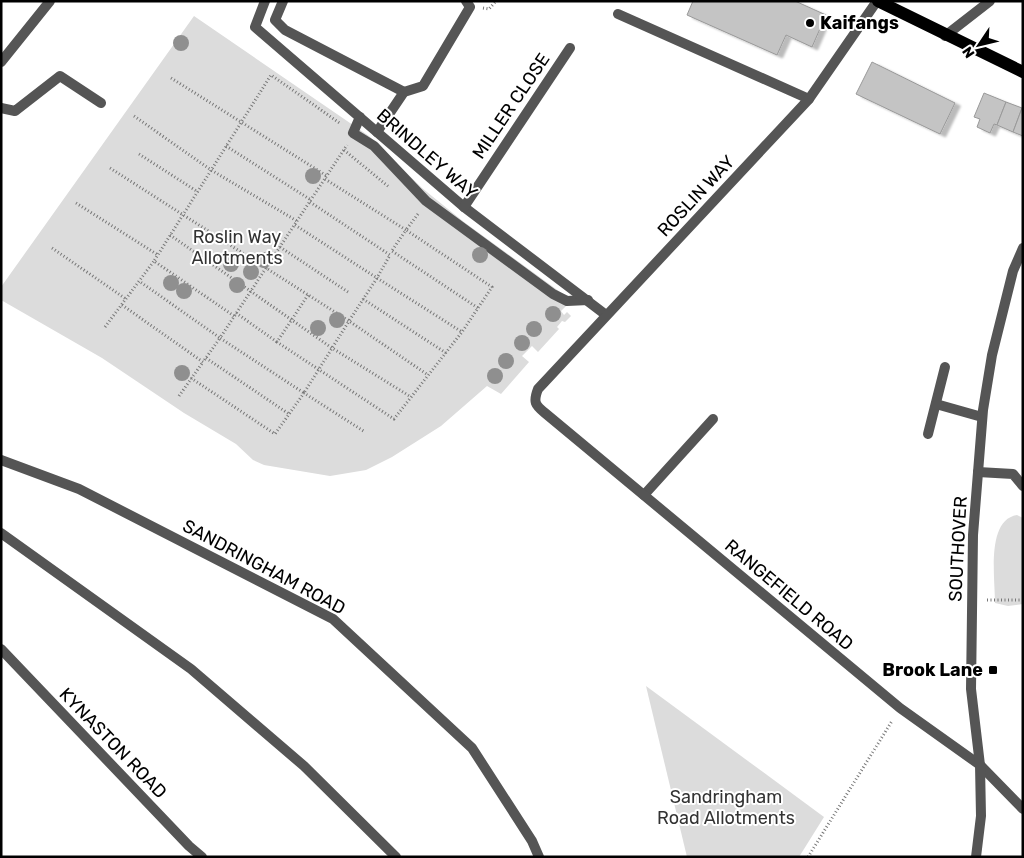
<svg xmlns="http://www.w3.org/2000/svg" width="1024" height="858" viewBox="0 0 1024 858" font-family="Rubik,sans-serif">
	<defs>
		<filter id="shadow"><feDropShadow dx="5.5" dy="3" stdDeviation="1" flood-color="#0004"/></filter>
	</defs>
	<rect width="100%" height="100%" fill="#fff"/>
	<g fill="#dcdcdc">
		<path d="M194,16L369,136L422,188L464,222L567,297V305L561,311L564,315L567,312L571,316L565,322L562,321L557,327L559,329L538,352L532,346L522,356L529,362L501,394L487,386L441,426L392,457L366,470L330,476L264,465L253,460L236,444L184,413L102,358L1,300V287Z"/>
		<path d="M1017,515L1023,518V604L1008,606L995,603C995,578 986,520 1017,515Z"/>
		<path d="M646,686L824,817L799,857H687Z"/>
	</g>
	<g fill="#c4c4c4" stroke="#999" filter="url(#shadow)">
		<path d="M693,1H795L826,15L812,47L786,35L777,55L687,15Z"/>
		<path d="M872,62L955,103L940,134L856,94Z"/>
		<path d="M984,93L1006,102L997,125L994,124L990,133L977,127L980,119L974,117Z"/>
		<path d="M1006,102L1022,108L1013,132L997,125Z"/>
		<path d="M1022,108H1023V136L1013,132Z"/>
	</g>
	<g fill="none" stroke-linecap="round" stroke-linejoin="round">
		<g stroke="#777" stroke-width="3" stroke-dasharray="1 2.5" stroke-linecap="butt">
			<path d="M483,8L489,9L496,1"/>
			<path d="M171,78L327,176"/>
			<path d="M134,116L211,170L297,221"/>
			<path d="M226,146L311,200"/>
			<path d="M344,150L389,187"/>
			<path d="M139,154L198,192"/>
			<path d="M110,168L266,268L220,338L304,393L349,321L266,268L347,145"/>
			<path d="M325,179L406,230L391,252"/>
			<path d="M310,202L390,255L377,278L462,332"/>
			<path d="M76,203L158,255"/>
			<path d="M418,214L406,230L492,287L478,308"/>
			<path d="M295,225L377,278L349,321L428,375"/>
			<path d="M170,235L332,348L411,397"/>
			<path d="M280,247L348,292"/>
			<path d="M52,248L126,299"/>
			<path d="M308,295L277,342L394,419L462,332L478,308L392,251"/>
			<path d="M363,299L446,353"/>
			<path d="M122,305L203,362L220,338L139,281"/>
			<path d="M236,313L277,342"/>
			<path d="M234,316L154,261L271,75L341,124"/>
			<path d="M105,327L154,261"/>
			<path d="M206,358L289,414"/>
			<path d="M191,378L275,434L304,393L365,432"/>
			<path d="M179,396L203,362"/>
			<path d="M987,600H1023"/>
			<path d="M808,857L892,721"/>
		</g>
		<g stroke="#555" stroke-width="10">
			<path d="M283,1L275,20L285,30L404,92"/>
			<path d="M618,14L809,99"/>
			<path d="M360,117L353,133L374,146L426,201L553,294L567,301L588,300"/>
			<path d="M377,132L404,92L423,86L470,7L466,1"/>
			<path d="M936,404L982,417"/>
			<path d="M928,434L945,367"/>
			<path d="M644,495L713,419"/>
			<path d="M1,533L191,669L304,766L396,857"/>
		</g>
		<g stroke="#555" stroke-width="10">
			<path d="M265,1L255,27L464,207L606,315"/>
			<path d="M877,1L809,99L538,389C533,402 535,405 545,413L900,708L980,765L1023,809"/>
			<path d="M945,36L990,1"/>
			<path d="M1,62L50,1"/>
			<path d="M1,108L15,111L60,76L101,103"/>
			<path d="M464,207L570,48"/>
			<path d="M1,460L79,489L333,619L472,748L532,841L539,857"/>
			<path d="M978,472L1013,474L1023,486"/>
			<path d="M1,649L189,846L202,857"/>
		</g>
		<path stroke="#555" stroke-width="10" d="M976,857L981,816L980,765L971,689L973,535L983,410L992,355L1013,271L1023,248"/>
		<path stroke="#000" stroke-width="12" d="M878,1L1023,72"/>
	</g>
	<g fill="#8f8f8f">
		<circle cx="181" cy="43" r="8"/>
		<circle cx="313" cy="176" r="8"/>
		<circle cx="480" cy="255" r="8"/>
		<circle cx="264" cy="260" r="8"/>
		<circle cx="231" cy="264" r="8"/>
		<circle cx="251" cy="272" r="8"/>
		<circle cx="171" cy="283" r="8"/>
		<circle cx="237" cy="285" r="8"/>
		<circle cx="184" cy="291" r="8"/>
		<circle cx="553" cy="314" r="8"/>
		<circle cx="337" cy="320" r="8"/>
		<circle cx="318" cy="328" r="8"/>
		<circle cx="534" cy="329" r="8"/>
		<circle cx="522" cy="343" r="8"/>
		<circle cx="506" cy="361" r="8"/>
		<circle cx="182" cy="373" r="8"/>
		<circle cx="495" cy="376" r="8"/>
	</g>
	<g fill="#000" stroke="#fff" stroke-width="2">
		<circle cx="810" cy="23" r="5"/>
		<rect x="988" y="665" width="10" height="10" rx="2.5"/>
	</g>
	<g text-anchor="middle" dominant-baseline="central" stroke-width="4" stroke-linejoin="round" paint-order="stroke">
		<g font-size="18" font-weight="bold" fill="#000" stroke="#fff" text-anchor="start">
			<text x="820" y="23">Kaifangs</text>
			<text x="983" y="670" text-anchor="end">Brook Lane</text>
		</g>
		<g font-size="18" fill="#000" stroke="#fff">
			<text transform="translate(511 106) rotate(-56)">MILLER CLOSE</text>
			<text transform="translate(427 154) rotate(41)">BRINDLEY WAY</text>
			<text transform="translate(696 196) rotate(-47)">ROSLIN WAY</text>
			<text transform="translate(958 549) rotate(-87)">SOUTHOVER</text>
			<text transform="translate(264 567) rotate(28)">SANDRINGHAM ROAD</text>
			<text transform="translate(789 595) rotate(40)">RANGEFIELD ROAD</text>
			<text transform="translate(113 743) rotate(46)">KYNASTON ROAD</text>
		</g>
		<g font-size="18" fill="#333" stroke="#fff">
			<text x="237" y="237">Roslin Way<tspan x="237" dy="21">Allotments</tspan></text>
			<text x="726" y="797">Sandringham<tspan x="726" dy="21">Road Allotments</tspan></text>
		</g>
	</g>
	<rect width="1024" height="858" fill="none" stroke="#000000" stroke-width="5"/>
	<g transform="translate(979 45) rotate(235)" stroke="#ffffff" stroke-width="4" paint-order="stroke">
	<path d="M0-4L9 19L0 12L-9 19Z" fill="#000000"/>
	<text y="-8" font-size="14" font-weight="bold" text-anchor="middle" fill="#000000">N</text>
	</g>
</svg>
